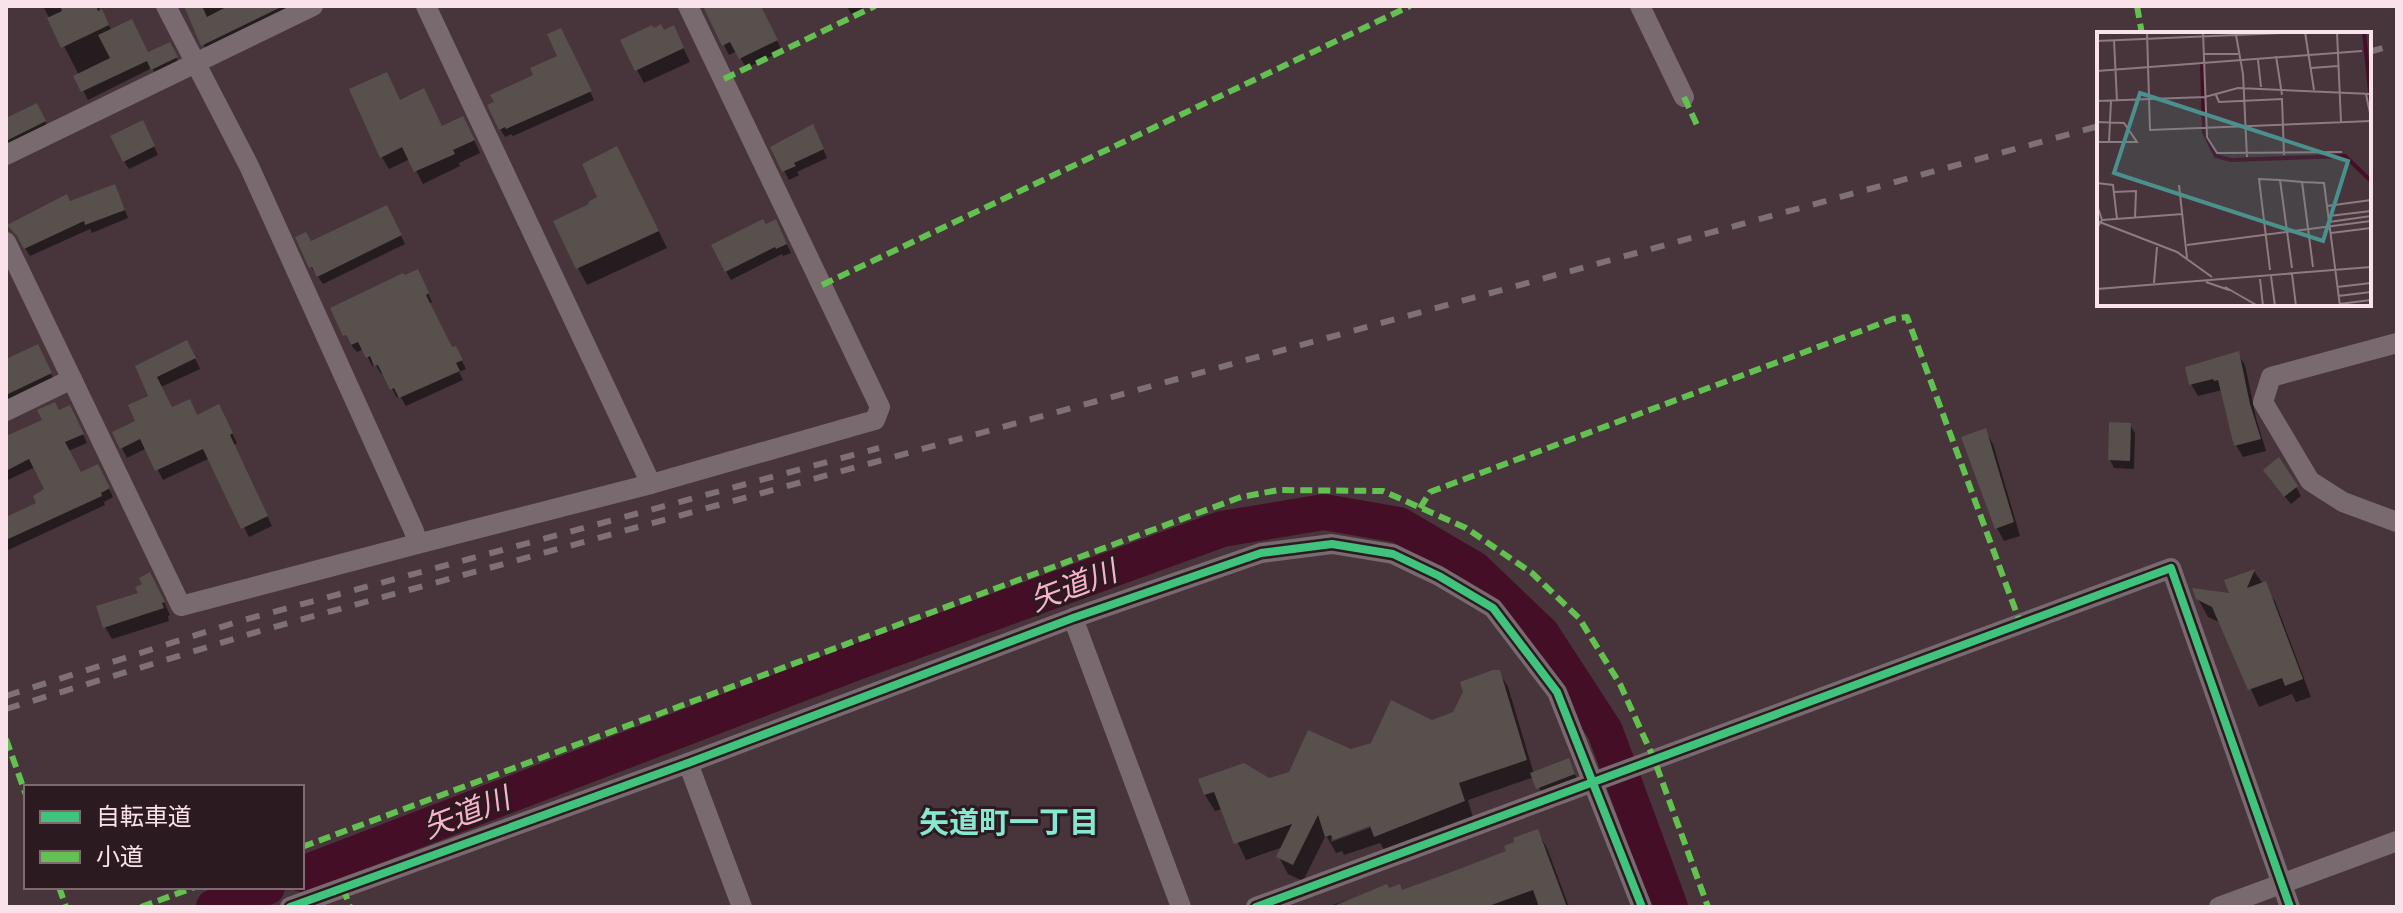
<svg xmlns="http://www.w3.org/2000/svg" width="2403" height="913" viewBox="0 0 2403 913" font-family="'Archivo Narrow','Noto Sans JP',sans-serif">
	<rect width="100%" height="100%" fill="#47353b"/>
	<g fill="#0007" fill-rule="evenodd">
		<path d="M43,6H104L99,8L112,31L148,55L169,45L181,66L158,78L152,68L88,100L76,77L79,75Z"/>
		<path d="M184,6H291L208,53Z"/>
		<path d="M704,6H761L782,51L746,68L737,51L729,55Z"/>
		<path d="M847,6H868L851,14Z"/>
		<path d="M664,32L680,41L690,62L644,83L637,70Z"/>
		<path d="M565,38L594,100L513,136L511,134L505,137L500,129L536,75L560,57Z"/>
		<path d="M41,113L49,129L6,150V125Z"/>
		<path d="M442,128L470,131L480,153L459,163L460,166L423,184L410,159L389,169L382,157Z"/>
		<path d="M147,131L158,155L129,169L124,161Z"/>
		<path d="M817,135L827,158L797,172L799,175L789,180L772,148Z"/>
		<path d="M626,165L667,248L587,285L578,268L592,205Z"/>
		<path d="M119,195L128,218L92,233L90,229L30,256L10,225L70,204Z"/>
		<path d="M391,215L405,244L323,284L311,267L298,238L310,243Z"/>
		<path d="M765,227L780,230L791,253L783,256L782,254L731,280L726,271Z"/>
		<path d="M422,280L432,302L429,304L452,350L460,357L466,369L459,372L463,380L406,406L400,396L397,398L383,372L381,374L375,364L372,366L364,349L357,352L350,344L333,309Z"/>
		<path d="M192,352L200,369L161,387L172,409L197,417L224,416L237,443L234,445L272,526L249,537L210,458L163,480L147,448L127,458L122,448L151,396L137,367Z"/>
		<path d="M2238,354L2245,365L2256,418L2266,451L2243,457L2236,445L2222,390L2198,396L2191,384Z"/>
		<path d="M42,355L55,382L6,405V359Z"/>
		<path d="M59,412L74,416L87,443L68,451L81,475H102L113,497L104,502L105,505L6,551V519L39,503L46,489L35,467L6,481V438Z"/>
		<path d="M2130,425L2135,433L2134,469L2114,468L2110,460Z"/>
		<path d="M1985,431L1993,444L2020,536L2004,541L1997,528Z"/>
		<path d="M2270,479L2296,487L2301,496L2291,504Z"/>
		<path d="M2254,571L2275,601L2311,697L2296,702L2292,694L2259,707L2221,623L2208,617L2198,599L2232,596Z"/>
		<path d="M157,587L170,615L168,616L169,621L112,639L105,627L141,594Z"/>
		<path d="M1498,670L1508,687L1534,774L1568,761L1583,790L1547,804L1534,777L1468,800L1473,818L1386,853L1380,843L1344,855L1342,851L1336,853L1326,835L1303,881L1288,874L1279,857L1283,847L1246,860L1222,809L1215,811L1205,795L1200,781L1269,780L1454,713L1466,692L1462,683ZM1378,821L1380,824L1331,842V838Z"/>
		<path d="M1537,831L1547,848L1569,907H1327L1386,887L1388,891L1402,892L1508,852Z"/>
	</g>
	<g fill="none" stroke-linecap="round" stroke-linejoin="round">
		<g stroke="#450e27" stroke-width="36">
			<path d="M302,874L857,662L1222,529L1324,512L1399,525L1474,569L1542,634L1605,731L1670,907"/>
			<path d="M214,907L267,887"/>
		</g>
	</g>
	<g fill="#57504c">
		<path d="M60,6H96L98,11L102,9L109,25L61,48L47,18L62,11Z"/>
		<path d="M184,6H202L207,17L228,6H283L201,46Z"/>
		<path d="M703,6H761L778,40L739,59L730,42L722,46Z"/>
		<path d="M132,19L148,52L170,42L178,57L151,70L147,61L81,92L73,76L110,58L98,35Z"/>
		<path d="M661,24L664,30L674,25L684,48L635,71L620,40L652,25L654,28Z"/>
		<path d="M561,28L592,91L506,129L505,127L499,130L487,105L494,102L490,95L533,75L530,68L557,56L547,34Z"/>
		<path d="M387,72L400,100L424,88L442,126L463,116L475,140L453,150L455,154L414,172L402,147L380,158L349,89Z"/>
		<path d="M37,103L46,121L6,141V118Z"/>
		<path d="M143,120L155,146L123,162L110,136Z"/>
		<path d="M813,124L824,149L794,163L796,166L782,172L770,147Z"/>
		<path d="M617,146L659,231L576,269L553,221L589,204L588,202L597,197L582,164Z"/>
		<path d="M115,184L125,210L85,225L84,221L24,249L17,236L7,225L67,194L70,201Z"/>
		<path d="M387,205L402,235L317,277L312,267L309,268L295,237L306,232L311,241Z"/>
		<path d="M763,219L766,224L776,219L787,244L776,249L775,247L725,272L711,245Z"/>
		<path d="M418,269L429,293L426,295L452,347L456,346L463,360L456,363L460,371L399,398L394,388L390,390L378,365L374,366L370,356L366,358L358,342L351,345L346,335L343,336L330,308L403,273L405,275Z"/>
		<path d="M187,340L196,358L157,377L172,407L190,399L197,415L219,404L233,433L230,435L268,516L241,529L203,449L155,471L140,439L120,449L112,432L135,421L128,405L148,396L135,366Z"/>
		<path d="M38,344L52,373L6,395V359Z"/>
		<path d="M2239,351L2250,404L2261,439L2234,446L2218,380L2214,381L2213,379L2189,385L2185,367Z"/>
		<path d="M55,402L59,410L70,405L84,434L65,442L81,472L98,464L110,488L101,493L102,496L6,540V517L36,503L33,496L44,489L29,459L6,471V436L42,420L37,410Z"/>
		<path d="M2109,422L2131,423L2130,461L2108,460Z"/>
		<path d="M1986,428L2014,522L1995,529L1961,437Z"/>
		<path d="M2279,457L2298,486L2284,497L2263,470Z"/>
		<path d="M2255,569L2247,588L2266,581L2303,679L2285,686L2282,678L2248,690L2212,607L2196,599L2192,588L2229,593L2224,580Z"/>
		<path d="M150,572L165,602L162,603L164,608L103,628L96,606L138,593L135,587L142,584L139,578Z"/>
		<path d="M1493,670H1500L1527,760L1459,783L1465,801L1374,837L1370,826L1333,840L1331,835L1325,837L1318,815L1293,865L1276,857L1292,824L1234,844L1214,792L1204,795L1198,779L1244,763L1269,778L1289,772L1308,730L1351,749L1371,743L1391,700L1432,720L1453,712L1463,692L1460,682Z"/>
		<path d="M1569,758L1575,774L1536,789L1530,773Z"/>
		<path d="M1538,829L1567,907H1539L1533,890L1486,907H1331L1387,884L1389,888L1400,884L1402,890L1454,871L1506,851L1504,846L1514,842L1513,838Z"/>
	</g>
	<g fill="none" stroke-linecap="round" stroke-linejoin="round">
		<g stroke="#786a6f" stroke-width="20">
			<path d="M166,6L249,166L414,531L417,544L651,484"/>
			<path d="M426,6L651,484L875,420L880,407L688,6"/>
			<path d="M1640,6L1684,97"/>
			<path d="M6,155L313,6"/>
			<path d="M6,242L181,606L417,544"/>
			<path d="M2397,343L2271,377L2263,402L2310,481L2343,502L2397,522"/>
			<path d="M6,411L72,379"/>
			<path d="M1073,618L1181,907"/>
			<path d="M688,763L742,907"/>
			<path d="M290,907L688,763L1073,618L1261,553L1332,544L1393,554L1439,576L1493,608L1557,692L1642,907"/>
			<path d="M1256,907L2171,568L2290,907"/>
			<path d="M2219,907L2397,841"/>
		</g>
		<g stroke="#7e7075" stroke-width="6" stroke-dasharray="14 14" stroke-linecap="butt">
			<path d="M2369,52L2397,44"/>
			<path d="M6,696L240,621L879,448"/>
			<path d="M6,709L263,630L2099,126"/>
		</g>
		<g stroke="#63c152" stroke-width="6" stroke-dasharray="12 6" stroke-linecap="butt">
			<path d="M2137,6L2142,34"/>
			<path d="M724,79L875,6"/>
			<path d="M1684,97L1697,125"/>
			<path d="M822,285L1410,6"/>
			<path d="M1420,508L1430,492L1893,319L1907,317L2021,625"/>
			<path d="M6,739L26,795"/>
			<path d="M302,847L1241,497L1279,490L1383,491L1466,528L1532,573L1579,618L1620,684L1654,759L1708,907"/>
			<path d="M59,887L66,907"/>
			<path d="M343,888L350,907"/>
			<path d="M141,907L195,887"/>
		</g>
		<g stroke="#2b1b20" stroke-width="13">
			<g id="cycleway">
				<path d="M290,907L688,763L1073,618L1261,553L1332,544L1393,554L1439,576L1493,608L1557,692L1642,907"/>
				<path d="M1256,907L2171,568L2290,907"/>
			</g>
		</g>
		<use href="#cycleway" stroke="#40c37c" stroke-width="8"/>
	</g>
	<g text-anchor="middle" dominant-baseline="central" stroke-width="6" stroke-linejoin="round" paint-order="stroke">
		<g font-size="30" font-style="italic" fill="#f8b2c9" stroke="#2b1b20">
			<text transform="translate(1073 585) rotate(-21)">矢道川</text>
			<text transform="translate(466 812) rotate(-21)">矢道川</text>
		</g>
		<g font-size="30" font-weight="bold" fill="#85e9d2" stroke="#2b1b20">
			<text x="1009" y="822">矢道町一丁目</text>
		</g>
	</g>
	<g transform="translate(2097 32)">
		<rect width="274" height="274" fill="#47353b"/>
		<path fill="none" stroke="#450e27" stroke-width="4" d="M267,0L274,69M105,31L107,100L119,124L134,128L248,124L274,149"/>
		<path fill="none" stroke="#8e7a81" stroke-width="2" d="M50,0L53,98L274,89M106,0L110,105L120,121L245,120M208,0L217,58M240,0L244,90M139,3L146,42L150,125M17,8L20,69M0,9L207,0M106,22H141M179,24L185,63M161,28L164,55M214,36L241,34M0,39L265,19M269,62L274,86M119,63L122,70L185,67L187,123M0,69L108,65L141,56L274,62M0,90L27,91L40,110H0M12,110L14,69M183,148L205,150L216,235M205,150L227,151L243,274M0,151L16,153L20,187M82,153L90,226M17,160L39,159L38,186M0,173L5,188L0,196M230,174L274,168M232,184L274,179M5,188L86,182M0,189L80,220L115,245M232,190L274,184M234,201L274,196M90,213L274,189M173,238L162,147L183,148L195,236M195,242L199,274M174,244L178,274M163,247L166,274M109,250L132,258M57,251L60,215M128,255L161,274M240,255L274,251M0,257L274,235M241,264L274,260M242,272L274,268"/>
		<path fill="#4a918d" fill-opacity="0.15" stroke="#4a918d" stroke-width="4" d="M43,61L251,129L226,209L17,141Z"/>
		<rect width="274" height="274" fill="none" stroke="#f9e2e9" stroke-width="4"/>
	</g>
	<rect width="2403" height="913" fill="none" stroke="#f9e2e9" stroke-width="16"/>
	<rect x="24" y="785" width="280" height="104" fill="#2b1b20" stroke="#7d6b70" stroke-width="2"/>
	<rect x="40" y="811" width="40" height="12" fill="#40c37c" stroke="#7d6b70" stroke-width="2"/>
	<text x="96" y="825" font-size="24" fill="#f9e2e9">自転車道</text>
	<rect x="40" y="851" width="40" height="12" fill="#63c152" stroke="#7d6b70" stroke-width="2"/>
	<text x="96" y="865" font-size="24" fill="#f9e2e9">小道</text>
</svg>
